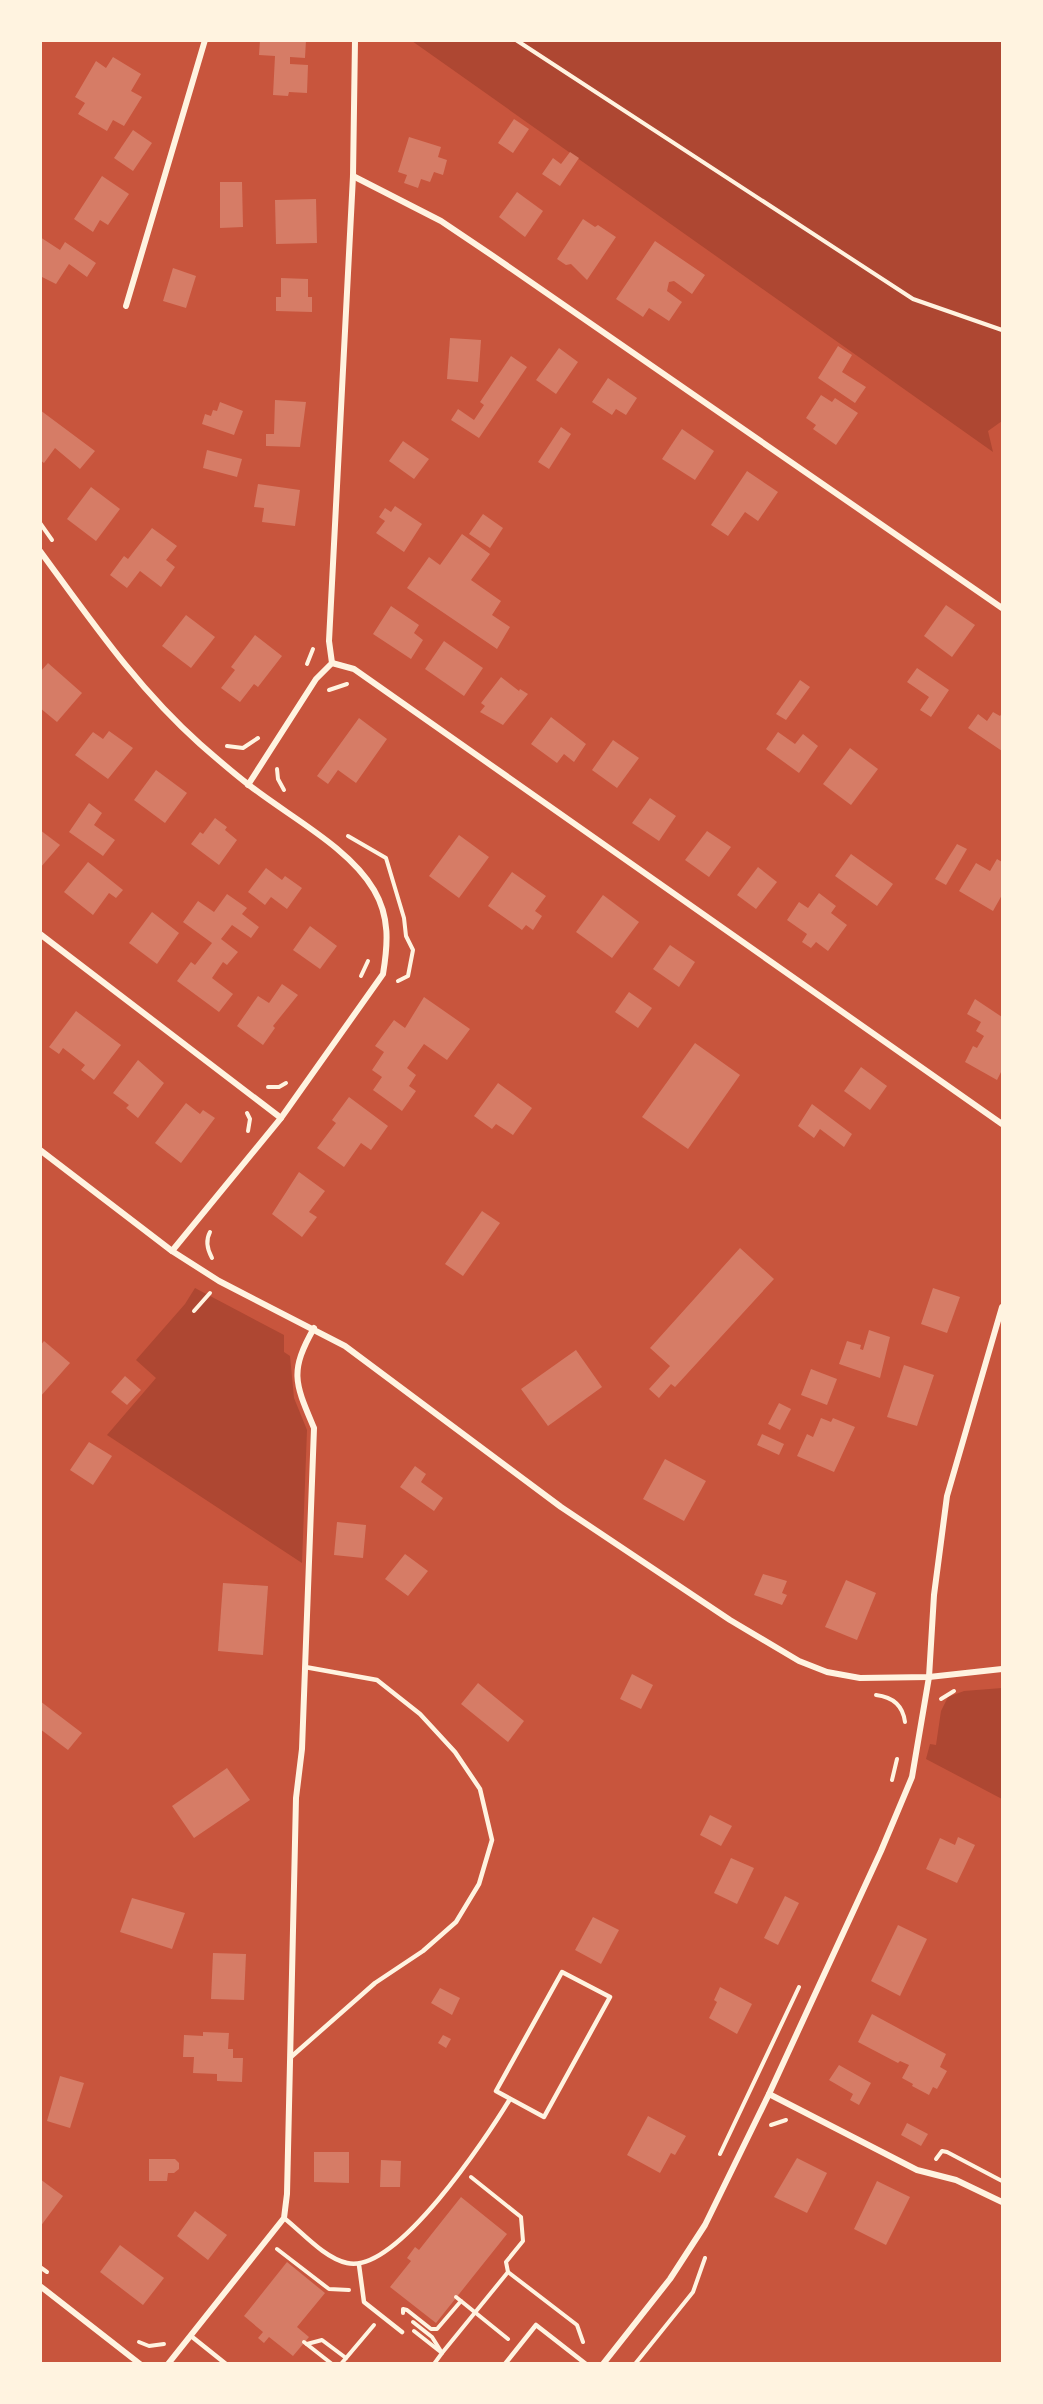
<svg xmlns="http://www.w3.org/2000/svg" width="1043" height="2404" viewBox="0 0 1043 2404" font-family="Jost,sans-serif">
	<rect width="100%" height="100%" fill="#c8553d"/>
	<g fill="#ae4732">
		<path d="M412,41H1002V421L988,431L993,452Z"/>
		<path d="M195,1288L284,1335V1352L290,1356L294,1398L307,1430L302,1563L107,1435L156,1378L136,1360L185,1304Z"/>
		<path d="M1002,1688V1799L926,1759L930,1744L936,1745L941,1711L948,1697L964,1691Z"/>
	</g>
	<g fill="#d67c66">
		<path d="M260,40H306L305,58L290,57V64L308,65L307,93L289,92L288,96L273,95L275,56L259,55Z"/>
		<path d="M113,57L141,74L131,91L142,97L124,126L113,120L107,131L78,114L85,103L75,97L96,61L106,68Z"/>
		<path d="M514,119L529,129L513,153L498,143Z"/>
		<path d="M133,130L152,143L133,171L114,158Z"/>
		<path d="M409,137L441,147L438,157L447,160L443,175L434,172L430,182L421,179L418,188L404,183L407,175L398,172Z"/>
		<path d="M570,152L579,158L560,186L542,174L553,158L561,164Z"/>
		<path d="M102,176L129,194L108,225L100,220L93,232L74,219Z"/>
		<path d="M220,182H242L243,227L220,228Z"/>
		<path d="M517,192L543,211L525,237L499,217Z"/>
		<path d="M316,199L317,243L276,244L275,200Z"/>
		<path d="M583,219L595,227L598,225L616,237L587,280L571,264L566,265L557,259Z"/>
		<path d="M40,237L60,250L65,242L96,263L87,277L69,264L56,284L40,276Z"/>
		<path d="M655,241L705,275L692,294L674,281L669,282L667,291L682,302L669,321L649,308L643,317L616,299Z"/>
		<path d="M173,268L196,276L186,308L163,301Z"/>
		<path d="M281,278L308,279V297H312V312L276,311V297H281Z"/>
		<path d="M450,338L481,340L478,382L447,379Z"/>
		<path d="M838,346L852,355L842,372L866,387L855,403L818,378Z"/>
		<path d="M559,348L578,362L556,394L536,380Z"/>
		<path d="M511,356L527,367L479,438L451,420L458,409L474,420L484,405L480,402Z"/>
		<path d="M608,378L637,398L626,415L616,409L612,415L592,402Z"/>
		<path d="M821,395L832,402L835,398L858,413L836,445L813,429L816,425L806,418Z"/>
		<path d="M275,400L306,402L300,447L266,446V434H274Z"/>
		<path d="M220,402L243,411L234,435L202,424L205,414L211,416L213,410L217,411Z"/>
		<path d="M40,410L95,451L80,469L55,448L44,463L40,460Z"/>
		<path d="M561,427L571,434L549,469L538,462Z"/>
		<path d="M682,429L714,451L695,480L662,459Z"/>
		<path d="M403,441L429,459L414,479L389,461Z"/>
		<path d="M207,450L242,459L237,477L203,468Z"/>
		<path d="M747,471L778,492L758,521L745,512L728,536L711,525Z"/>
		<path d="M258,484L300,490L295,526L262,522L264,508L254,507Z"/>
		<path d="M91,487L120,509L96,541L67,519Z"/>
		<path d="M395,506L422,524L404,552L376,533L385,521L379,517L385,508L391,512Z"/>
		<path d="M483,514L503,528L490,548L469,534Z"/>
		<path d="M152,528L177,546L166,560L175,567L161,587L140,571L127,588L110,575L124,556L128,559Z"/>
		<path d="M462,534L490,554L471,580L501,601L492,615L510,627L497,649L407,588L429,557L440,565Z"/>
		<path d="M946,605L975,625L952,657L924,636Z"/>
		<path d="M391,606L419,625L414,633L423,640L411,659L373,634Z"/>
		<path d="M186,615L215,637L191,668L162,646Z"/>
		<path d="M255,635L282,656L258,687L254,684L240,702L221,688L235,670L231,667Z"/>
		<path d="M444,641L483,668L464,696L425,669Z"/>
		<path d="M48,663L82,693L57,722L40,708V672Z"/>
		<path d="M917,668L949,690L931,717L920,710L929,697L907,682Z"/>
		<path d="M501,677L519,691L520,689L528,694L503,725L480,712L485,706L481,703Z"/>
		<path d="M800,680L810,687L786,720L776,714Z"/>
		<path d="M993,712L1000,716L1002,713V751L968,728L978,714L987,721Z"/>
		<path d="M551,717L586,744L574,762L564,754L557,763L531,744Z"/>
		<path d="M359,718L387,739L356,783L338,770L328,784L317,776Z"/>
		<path d="M109,731L133,748L108,779L75,755L93,732L103,739Z"/>
		<path d="M778,732L795,744L803,734L818,746L799,773L766,749Z"/>
		<path d="M613,740L639,758L617,788L592,770Z"/>
		<path d="M850,748L878,769L851,805L823,784Z"/>
		<path d="M156,770L187,793L165,823L134,800Z"/>
		<path d="M650,798L676,816L659,841L632,823Z"/>
		<path d="M89,803L102,813L94,825L115,840L103,856L69,832Z"/>
		<path d="M215,818L227,827L225,830L237,840L219,865L191,844L200,832L203,834Z"/>
		<path d="M40,830L60,845L40,868Z"/>
		<path d="M707,831L731,847L709,877L685,860Z"/>
		<path d="M459,835L489,857L459,898L429,876Z"/>
		<path d="M957,844L967,849L946,885L935,879Z"/>
		<path d="M851,854L893,884L877,906L835,876Z"/>
		<path d="M997,859L1002,862V895L993,911L959,891L976,863L990,871Z"/>
		<path d="M88,862L123,890L116,898L109,893L93,915L64,892Z"/>
		<path d="M758,867L777,882L756,909L737,895Z"/>
		<path d="M266,868L282,880L285,876L302,888L287,909L271,897L265,905L248,892Z"/>
		<path d="M512,872L546,896L535,911L542,916L533,930L526,925L522,930L488,906Z"/>
		<path d="M819,893L836,906L831,913L847,925L828,951L816,942L811,948L802,942L807,934L787,920L799,902L808,908Z"/>
		<path d="M227,894L247,908L242,914L259,927L251,938L232,925L221,939L238,952L227,965L223,962L212,978L233,994L219,1012L177,981L191,962L195,965L212,943L183,922L198,901L214,912Z"/>
		<path d="M603,895L639,922L612,958L576,932Z"/>
		<path d="M152,912L179,933L157,964L129,943Z"/>
		<path d="M310,926L337,946L320,969L293,950Z"/>
		<path d="M670,945L695,962L679,987L653,969Z"/>
		<path d="M282,984L298,995L273,1026L275,1028L263,1045L237,1026L258,996L269,1003Z"/>
		<path d="M629,992L652,1008L638,1028L615,1012Z"/>
		<path d="M424,997L470,1029L447,1060L424,1044L407,1068L416,1075L409,1086L416,1091L402,1111L373,1090L382,1077L372,1070L384,1052L375,1046L394,1020L405,1028Z"/>
		<path d="M975,999L1002,1017V1070L997,1080L965,1062L973,1046L977,1048L984,1036L976,1031L981,1022L967,1014Z"/>
		<path d="M76,1011L121,1045L94,1080L81,1070L85,1065L63,1048L59,1054L49,1047Z"/>
		<path d="M695,1043L740,1075L688,1149L642,1117Z"/>
		<path d="M138,1060L164,1083L138,1118L126,1108L129,1105L113,1093Z"/>
		<path d="M861,1067L887,1086L870,1110L844,1091Z"/>
		<path d="M498,1083L532,1108L513,1135L496,1124L492,1129L474,1116Z"/>
		<path d="M349,1097L388,1126L371,1150L361,1143L344,1167L317,1148L336,1123L332,1120Z"/>
		<path d="M186,1103L200,1114L203,1110L215,1118L181,1163L155,1143Z"/>
		<path d="M812,1104L852,1134L844,1147L820,1129L814,1138L798,1126Z"/>
		<path d="M299,1172L325,1191L309,1212L317,1217L302,1237L272,1214Z"/>
		<path d="M482,1211L500,1223L463,1276L445,1264Z"/>
		<path d="M740,1248L774,1279L675,1387L671,1384L659,1398L649,1389L670,1366L650,1348Z"/>
		<path d="M933,1288L960,1297L947,1333L921,1324Z"/>
		<path d="M869,1330L890,1337L880,1378L839,1364L847,1341L861,1345L860,1349L863,1350Z"/>
		<path d="M44,1341L70,1363L40,1397V1346Z"/>
		<path d="M576,1350L602,1387L548,1426L521,1389Z"/>
		<path d="M904,1365L934,1375L917,1426L887,1417Z"/>
		<path d="M811,1369L837,1379L827,1405L801,1395Z"/>
		<path d="M125,1376L141,1390L127,1405L111,1392Z"/>
		<path d="M779,1403L791,1409L780,1430L768,1424Z"/>
		<path d="M821,1418L831,1422L833,1418L855,1427L834,1472L797,1456L807,1434L813,1437Z"/>
		<path d="M762,1434L784,1444L779,1455L757,1445Z"/>
		<path d="M89,1442L112,1456L93,1485L70,1470Z"/>
		<path d="M665,1459L706,1481L684,1521L643,1499Z"/>
		<path d="M415,1466L426,1474L421,1482L443,1498L434,1511L400,1487Z"/>
		<path d="M337,1522L366,1525L363,1558L334,1555Z"/>
		<path d="M405,1554L428,1571L408,1596L385,1579Z"/>
		<path d="M763,1574L787,1581L782,1593L787,1595L782,1605L754,1595Z"/>
		<path d="M846,1580L876,1593L857,1640L825,1627Z"/>
		<path d="M223,1583L268,1586L263,1655L218,1651Z"/>
		<path d="M632,1674L653,1685L641,1709L620,1699Z"/>
		<path d="M478,1683L524,1721L508,1742L461,1704Z"/>
		<path d="M40,1701L82,1733L68,1750L40,1729Z"/>
		<path d="M227,1768L250,1800L194,1838L172,1806Z"/>
		<path d="M710,1815L732,1826L721,1846L700,1835Z"/>
		<path d="M958,1837L975,1845L957,1883L926,1869L940,1838L955,1845Z"/>
		<path d="M731,1858L754,1868L737,1904L714,1893Z"/>
		<path d="M785,1896L799,1903L778,1945L764,1938Z"/>
		<path d="M132,1898L185,1913L172,1949L120,1932Z"/>
		<path d="M593,1917L619,1930L601,1964L575,1950Z"/>
		<path d="M898,1925L927,1939L900,1996L871,1981Z"/>
		<path d="M213,1953L246,1954L244,2000L211,1999Z"/>
		<path d="M720,1987L752,2004L737,2034L709,2018L717,2002L714,2000Z"/>
		<path d="M440,1988L460,1998L452,2015L431,2003Z"/>
		<path d="M872,2014L946,2054L940,2067L947,2071L937,2089L933,2087L929,2095L912,2086L913,2084L902,2078L909,2065L900,2061L898,2063L858,2042Z"/>
		<path d="M203,2032L229,2033L228,2049H233V2058H243L242,2082L217,2081V2074L193,2073L194,2057H183L184,2035L203,2036Z"/>
		<path d="M443,2035L451,2039L446,2048L438,2043Z"/>
		<path d="M839,2065L871,2083L859,2105L850,2100L853,2094L829,2080Z"/>
		<path d="M60,2076L84,2083L70,2128L47,2121Z"/>
		<path d="M648,2116L686,2136L675,2155L671,2153L660,2173L627,2155Z"/>
		<path d="M907,2123L928,2134L921,2146L901,2135Z"/>
		<path d="M314,2152H349V2183L314,2182Z"/>
		<path d="M797,2158L827,2173L807,2213L774,2197Z"/>
		<path d="M149,2159H175L179,2163V2169L174,2173H168L167,2181H149Z"/>
		<path d="M381,2160L401,2161L400,2187H380Z"/>
		<path d="M40,2179L63,2196L40,2227Z"/>
		<path d="M877,2181L910,2197L886,2245L854,2229Z"/>
		<path d="M461,2197L507,2234L436,2323L390,2287L411,2261L407,2258L415,2247L419,2250Z"/>
		<path d="M195,2211L227,2235L208,2260L177,2236Z"/>
		<path d="M120,2245L164,2278L143,2305L100,2272Z"/>
		<path d="M287,2262L325,2293L297,2327L309,2337L293,2356L269,2337L264,2343L258,2338L263,2332L244,2316Z"/>
	</g>
	<g fill="none" stroke-linecap="round" stroke-linejoin="round">
		<g stroke="#fff3e0" stroke-width="4">
			<path d="M516,40L913,299L1002,330"/>
			<path d="M40,523L52,540"/>
			<path d="M307,664L313,649"/>
			<path d="M329,690L347,684"/>
			<path d="M227,746L243,748L258,738"/>
			<path d="M277,769L278,779L284,790"/>
			<path d="M348,836L386,858L404,918L406,936L413,950L408,976L398,981"/>
			<path d="M361,976L368,961"/>
			<path d="M268,1087H279L286,1083"/>
			<path d="M247,1113L250,1119L248,1131"/>
			<path d="M210,1232C205,1241 207,1249 212,1258"/>
			<path d="M194,1311L210,1293"/>
			<path d="M876,1695C893,1697 903,1706 905,1722"/>
			<path d="M941,1699L954,1691"/>
			<path d="M892,1780L897,1759"/>
			<path d="M771,2125L786,2120"/>
			<path d="M720,2154L799,1987"/>
			<path d="M936,2159L942,2151L947,2152L1002,2181"/>
			<path d="M471,2177L521,2217L523,2241L506,2262L508,2272"/>
			<path d="M277,2249L329,2289L349,2290"/>
			<path d="M40,2267L47,2272"/>
			<path d="M461,2301L508,2339"/>
			<path d="M403,2313V2309L407,2310L431,2329H437L461,2301L456,2297"/>
			<path d="M413,2322L432,2337L442,2353L434,2364"/>
			<path d="M414,2331L442,2353L508,2272L577,2325L583,2342"/>
			<path d="M139,2342L149,2346L164,2344"/>
			<path d="M304,2342L332,2364"/>
			<path d="M307,2344L322,2340L346,2358"/>
			<path d="M341,2364L374,2325"/>
			<path d="M635,2364L693,2292L705,2258"/>
		</g>
		<g stroke="#fff3e0" stroke-width="4.5">
			<path d="M562,1972L610,1997L544,2117L496,2091Z"/>
			<path d="M291,2057L375,1983L423,1951L456,1922L479,1884L492,1840L480,1789L455,1752L420,1714L377,1680L305,1667"/>
			<path d="M284,2218C302,2232 324,2258 347,2263C396,2275 487,2137 510,2099"/>
			<path d="M359,2265L364,2302L402,2332"/>
			<path d="M191,2336L226,2364"/>
			<path d="M505,2364L536,2325L586,2364"/>
		</g>
		<g stroke="#fff3e0" stroke-width="6">
			<path d="M353,176L441,221L493,256L1002,608"/>
			<path d="M126,306L205,40"/>
			<path d="M40,551C90,619 137,688 200,744C216,758 232,772 249,785C288,816 349,847 374,890C390,917 388,944 383,974L281,1118L172,1251L219,1281L345,1346L561,1507L730,1620L799,1661L827,1672L860,1678L929,1677L1002,1669"/>
			<path d="M332,663L354,669L1002,1124"/>
			<path d="M248,785L316,679L332,663L329,641L353,176L355,40"/>
			<path d="M40,934L281,1118"/>
			<path d="M40,1150L172,1251"/>
			<path d="M769,2094L917,2170L956,2180L1002,2202"/>
			<path d="M40,2286L140,2364"/>
			<path d="M168,2364L284,2218L287,2194L296,1798L302,1749L314,1428C295,1383 289,1372 314,1328"/>
			<path d="M603,2364L670,2279L705,2225L769,2094L881,1851L912,1777L929,1677L934,1595L947,1496L1002,1307"/>
		</g>
	</g>
	<rect width="1043" height="2404" fill="none" stroke="#fff3e0" stroke-width="84"/>
</svg>
